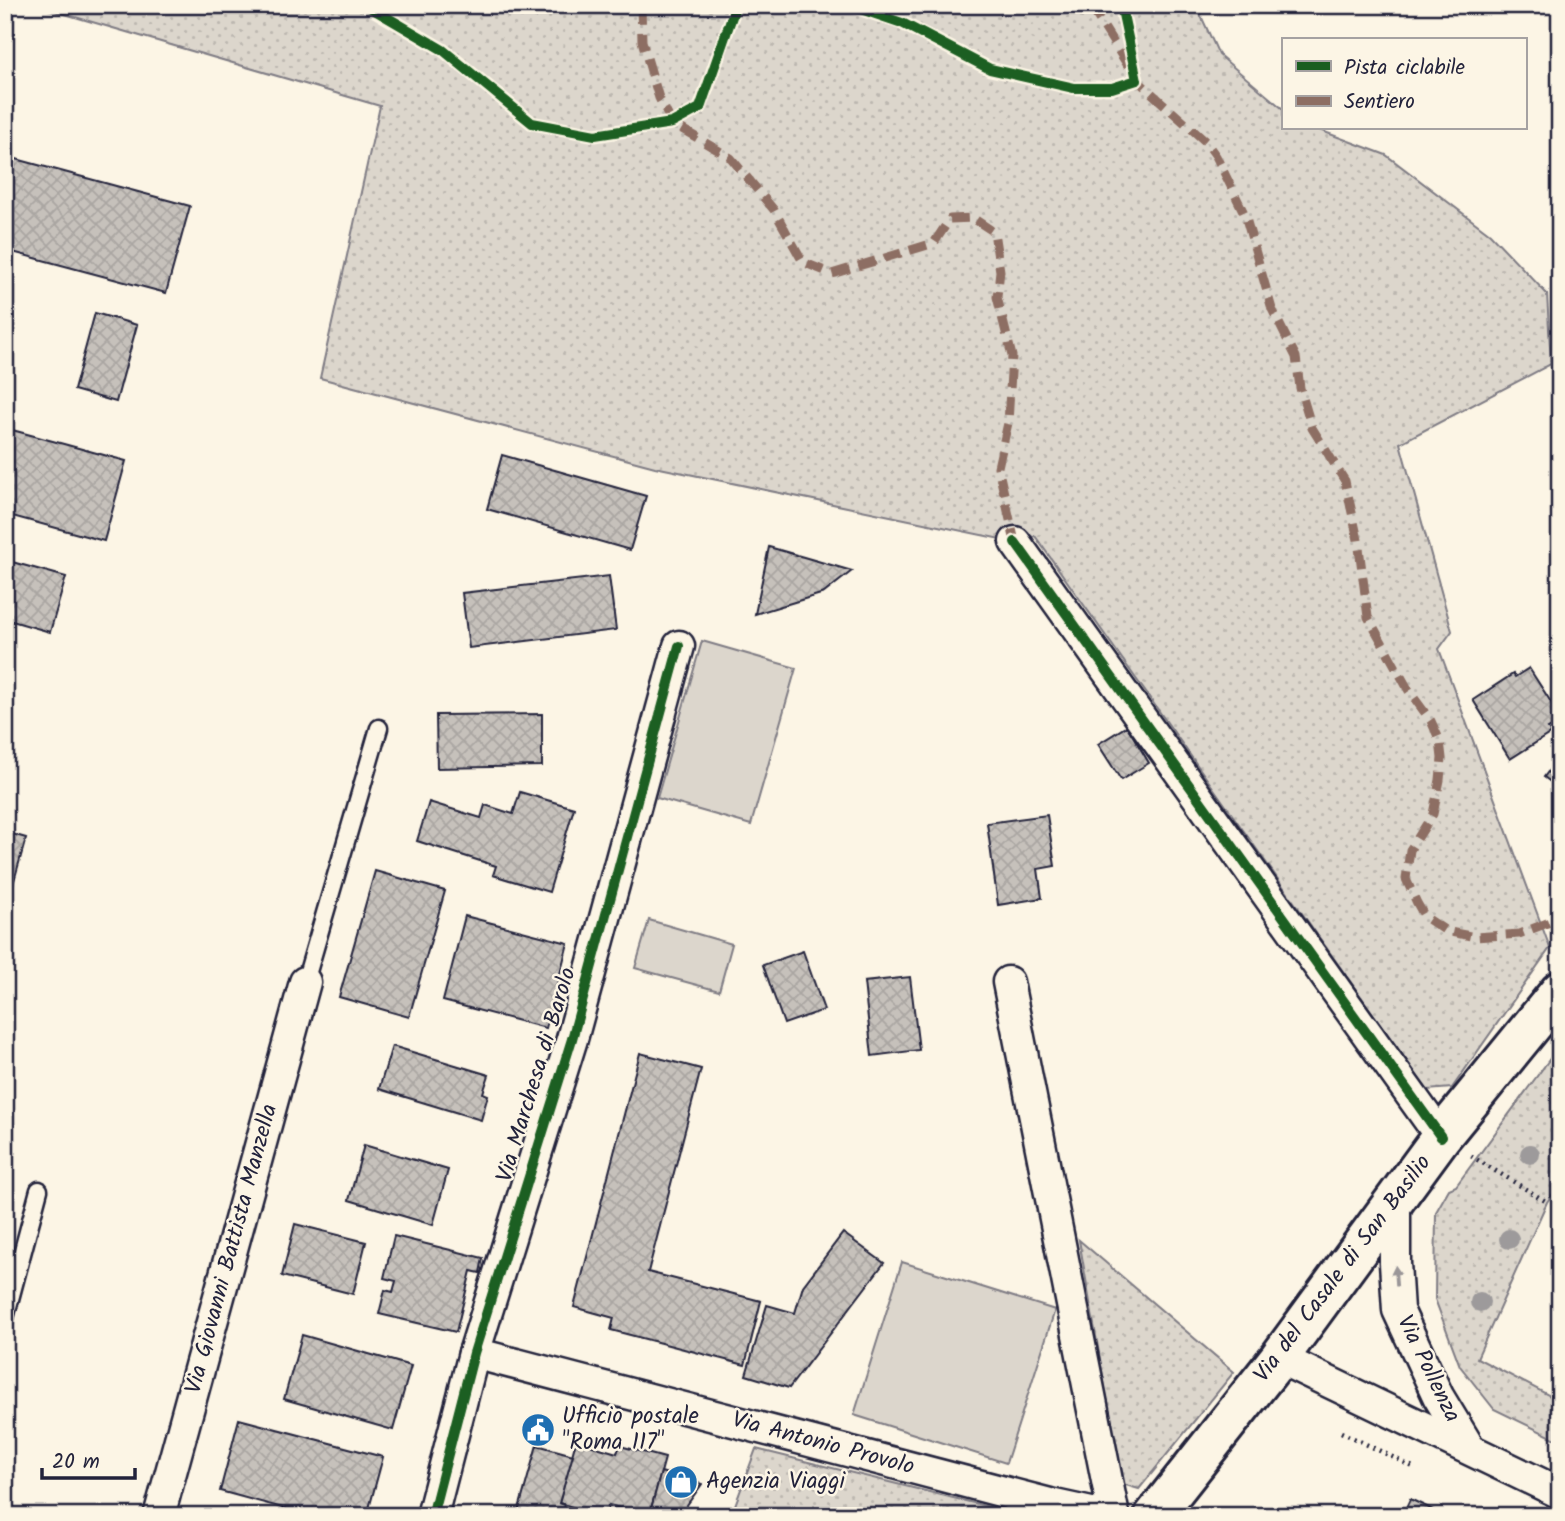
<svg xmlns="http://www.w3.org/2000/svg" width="1565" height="1521" viewBox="0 0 1565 1521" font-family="Kalam,sans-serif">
	<defs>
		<pattern id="green-dots" width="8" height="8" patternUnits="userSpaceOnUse" patternTransform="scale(1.75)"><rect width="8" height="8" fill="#dcd6cc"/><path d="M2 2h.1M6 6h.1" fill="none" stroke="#bcb7b0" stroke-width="1.8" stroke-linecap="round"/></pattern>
		<pattern id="building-cross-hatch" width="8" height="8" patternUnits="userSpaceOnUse" patternTransform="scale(1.75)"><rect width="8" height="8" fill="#c6c1bb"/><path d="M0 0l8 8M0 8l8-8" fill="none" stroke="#aaa6a2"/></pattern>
	</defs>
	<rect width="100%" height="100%" fill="#fcf5e5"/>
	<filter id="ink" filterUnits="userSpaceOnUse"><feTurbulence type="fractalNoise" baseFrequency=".0143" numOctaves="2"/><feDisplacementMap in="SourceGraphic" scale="14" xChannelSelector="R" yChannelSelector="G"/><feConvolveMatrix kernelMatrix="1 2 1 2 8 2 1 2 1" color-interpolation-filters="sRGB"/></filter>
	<g filter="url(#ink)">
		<g fill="url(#green-dots)" stroke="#7f7c84" stroke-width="2">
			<path d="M34,5H1196L1219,55L1283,109V128H1314L1386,155L1490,234L1547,294L1551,364L1400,443L1452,631L1439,649L1550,948L1452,1088L1427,1090L1035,536L1015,542L655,467L320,378L380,106Z"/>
			<path d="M1560,1045V1184L1547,1202L1477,1358L1560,1401V1441L1494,1409L1460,1366L1435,1299L1436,1212L1449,1189L1456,1186Z"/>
			<path d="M1079,1240L1234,1372L1139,1489L1122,1484Z"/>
			<path d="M756,1449L1026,1516H731Z"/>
		</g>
		<g fill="#dcd6cc" stroke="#7f7c84" stroke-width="2">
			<path d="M702,641L796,668L751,825L657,798Z"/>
			<path d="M649,920L732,944L719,991L635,968Z"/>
			<path d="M902,1262L1055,1310L1006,1463L854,1415Z"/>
		</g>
		<g fill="url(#building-cross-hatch)" stroke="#22223b" stroke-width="2">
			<path d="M5,156L190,206L166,293L5,250Z"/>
			<path d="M95,313L137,325L116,402L74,390Z"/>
			<path d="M5,428L126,461L104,541L5,514Z"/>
			<path d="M502,455L646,496L630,550L487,509Z"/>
			<path d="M769,547L852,571L824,593L755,614Z"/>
			<path d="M5,560L66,577L50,632L5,619Z"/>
			<path d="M609,576L616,630L469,648L462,593Z"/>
			<path d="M1529,668L1560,716V722L1548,729L1551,733L1510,759L1473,700L1513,674L1515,677Z"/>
			<path d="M542,714V766L437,768L436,715Z"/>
			<path d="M1127,726L1149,763L1121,780L1098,744Z"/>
			<path d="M1560,756V789L1544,777Z"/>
			<path d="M520,792L574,808L549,892L493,875L496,866L417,841L429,802L481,818L485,805L513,814Z"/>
			<path d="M1047,815L1055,866L1038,869L1042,898L998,905L987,823Z"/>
			<path d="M5,832L26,838L5,913Z"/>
			<path d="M375,871L445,891L409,1017L339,997Z"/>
			<path d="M465,916L568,943L546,1028L443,1001Z"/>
			<path d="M803,951L824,1010L784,1024L763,965Z"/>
			<path d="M910,977L919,1050L872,1056L864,982Z"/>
			<path d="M392,1046L489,1075L483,1093L488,1095L481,1120L379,1089Z"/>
			<path d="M640,1053L701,1069L648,1272L761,1301L745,1365L611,1330L614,1318L574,1307Z"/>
			<path d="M364,1145L448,1170L433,1225L349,1200Z"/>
			<path d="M295,1224L366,1242L353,1294L282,1276Z"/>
			<path d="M843,1233L884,1263L789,1388L746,1375L767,1305L795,1313L803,1286Z"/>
			<path d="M394,1236L483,1258L480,1273L471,1271L456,1332L379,1314L385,1290L393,1292L396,1281L384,1278Z"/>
			<path d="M302,1335L411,1366L393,1430L284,1399Z"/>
			<path d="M239,1419L383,1457L367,1516H312L220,1491Z"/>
			<path d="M576,1441L617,1453L620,1446L665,1458L649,1516L609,1505L606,1516H603L559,1503Z"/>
			<path d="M537,1445L573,1455L559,1503L565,1505L562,1516H517Z"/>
			<path d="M661,1472L702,1484L679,1516H649Z"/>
			<path d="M1410,1499L1429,1508L1444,1516H1402Z"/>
		</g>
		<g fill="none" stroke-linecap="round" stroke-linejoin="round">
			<g stroke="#22223b" stroke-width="21">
				<g id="service">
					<path d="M305,982L379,728"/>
					<path d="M5,1318L39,1190"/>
				</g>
			</g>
			<g stroke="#22223b" stroke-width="35">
				<g id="minor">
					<path d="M1015,542L1441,1137"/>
					<path d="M1008,982L1114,1516"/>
					<path d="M1395,1202V1263L1398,1310L1438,1396L1470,1449"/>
					<path d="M474,1353L1050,1504L1105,1516"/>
					<path d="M1279,1358L1560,1493"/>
					<path d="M159,1516L305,982"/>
					<path d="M432,1516L474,1353L572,1039L679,646"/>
				</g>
			</g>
			<g stroke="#22223b" stroke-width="44">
				<path id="tertiary" d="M1154,1516L1279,1358L1441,1137L1560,991"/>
			</g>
			<g stroke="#22223b" stroke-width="4.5" stroke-dasharray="2 5" stroke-linecap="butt">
				<path d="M1471,1156L1547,1202"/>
				<path d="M1341,1432L1415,1468"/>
			</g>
			<use href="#service" stroke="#fcf5e5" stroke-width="16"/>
			<use href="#minor" stroke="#fcf5e5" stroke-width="30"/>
			<use href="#tertiary" stroke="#fcf5e5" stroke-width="38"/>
			<g stroke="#8d6e63" stroke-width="9" stroke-dasharray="18 9" stroke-linecap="butt">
				<path d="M641,5L642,41L659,98L672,123L731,158L774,210L803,262L832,274L934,243L950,219L973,218L994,232L1000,271L997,297L1012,356L1008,423L998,467L1015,542"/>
				<path d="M1090,5L1137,80L1206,142L1216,156L1245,215L1272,309L1296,357L1300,388L1312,428L1345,481L1358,540L1368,617L1409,691L1431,721L1440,741L1442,758L1440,780L1433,814L1410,850L1406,879L1417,903L1425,917L1446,931L1475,937L1519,934L1560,918"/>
				<path d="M734,13L751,5"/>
			</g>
			<g stroke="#fcf5e5" stroke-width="15">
				<g id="cycleway">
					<path d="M366,5L443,50L532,123L595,135L672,123L700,108L736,5"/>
					<path d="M849,5L902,23L990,69L1074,88H1112L1137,80L1121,5"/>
					<path d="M1015,542L1441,1137"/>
					<path d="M432,1516L474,1353L572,1039L679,646"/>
				</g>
			</g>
			<use href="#cycleway" stroke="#1b5e20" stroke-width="10"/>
		</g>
		<g fill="#9d9a9b">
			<circle cx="1530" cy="1154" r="10"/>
			<circle cx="1509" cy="1239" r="10"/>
			<circle cx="1480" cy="1302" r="10"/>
		</g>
		<defs><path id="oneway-solid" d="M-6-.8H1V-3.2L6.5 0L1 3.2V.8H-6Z" transform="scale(1.75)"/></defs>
		<use fill="#9a9698" href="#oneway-solid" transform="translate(1396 1276) rotate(-94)"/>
	</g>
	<defs>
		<g id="civic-disc" transform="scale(1.75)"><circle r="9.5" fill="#1f6fb2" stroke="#fcf5e5"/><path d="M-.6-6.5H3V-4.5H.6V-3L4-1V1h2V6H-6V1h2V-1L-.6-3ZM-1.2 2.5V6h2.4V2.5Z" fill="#fff"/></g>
		<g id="shop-disc" transform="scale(1.75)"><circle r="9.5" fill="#1f6fb2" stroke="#fcf5e5"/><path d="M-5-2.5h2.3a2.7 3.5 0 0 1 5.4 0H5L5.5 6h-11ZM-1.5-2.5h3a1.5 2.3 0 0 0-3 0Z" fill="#fff"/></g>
	</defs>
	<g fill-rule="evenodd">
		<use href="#civic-disc" x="538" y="1430"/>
		<use href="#shop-disc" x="681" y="1482"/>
	</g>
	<g text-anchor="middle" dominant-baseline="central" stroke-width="5" stroke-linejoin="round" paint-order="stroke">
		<g font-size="23" fill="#22223b" stroke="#fcf5e5">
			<text transform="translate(537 1075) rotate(-73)">Via Marchesa di Barolo</text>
			<text transform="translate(232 1249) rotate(-75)">Via Giovanni Battista Manzella</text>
			<text transform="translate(1343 1269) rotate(-53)">Via del Casale di San Basilio</text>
			<text transform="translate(1428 1369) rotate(64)">Via Pollenza</text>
			<text transform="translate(823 1444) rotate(15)">Via Antonio Provolo</text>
		</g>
		<g font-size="23" fill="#22223b" stroke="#fcf5e5" text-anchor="start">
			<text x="562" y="1417">Ufficio postale<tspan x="562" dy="26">"Roma 117"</tspan></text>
			<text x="706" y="1482">Agenzia Viaggi</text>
		</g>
	</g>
	<rect width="1565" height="1521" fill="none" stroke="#fcf5e5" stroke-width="28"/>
	<rect x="14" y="14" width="1537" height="1493" fill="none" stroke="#22223b" stroke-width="2.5" filter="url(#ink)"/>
	<rect x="1282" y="38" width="245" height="91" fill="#fcf5e5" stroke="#a5a1a1" stroke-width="2"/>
	<rect x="1296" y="61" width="35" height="10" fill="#1b5e20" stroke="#a5a1a1" stroke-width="2"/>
	<text x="1344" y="74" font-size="21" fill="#22223b">Pista ciclabile</text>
	<rect x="1296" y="96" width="35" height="10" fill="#8d6e63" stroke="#a5a1a1" stroke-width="2"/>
	<text x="1344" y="108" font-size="21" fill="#22223b">Sentiero</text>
	<path d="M42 1468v10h93v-10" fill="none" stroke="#22223b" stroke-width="3.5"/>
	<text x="52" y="1468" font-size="21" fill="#22223b" stroke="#fcf5e5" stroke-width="5" paint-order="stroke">20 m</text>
</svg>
